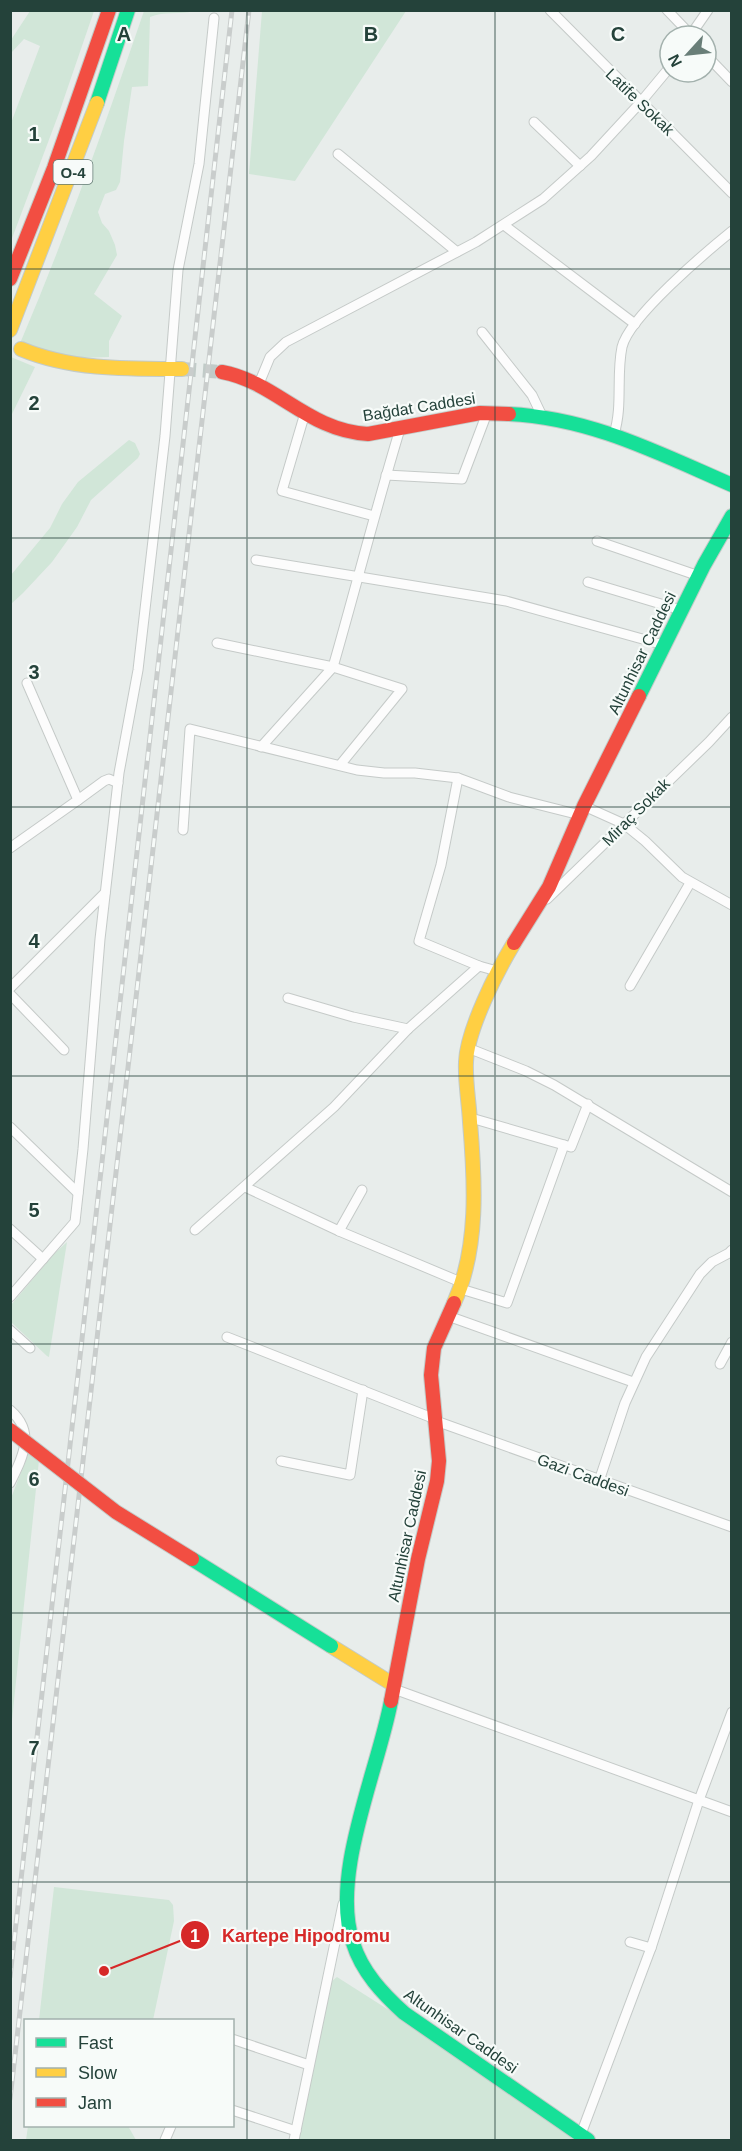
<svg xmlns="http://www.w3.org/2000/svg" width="742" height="2151" viewBox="0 0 742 2151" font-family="Helvetica,sans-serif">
	<rect width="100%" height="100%" fill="#e8edeb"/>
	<g fill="#d1e6d8">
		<path d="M30,11H94L59,113L11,241V123L40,46L24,39L11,53V40Z"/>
		<path d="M144,11H194C179,15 164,11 150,17L148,86L132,87L124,141L120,182L116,190L105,194L98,212L102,223L109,231L115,245L117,255L94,294L122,316L109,341V357C78,359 48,355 21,341C67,233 106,122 144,11Z"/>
		<path d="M262,11H406L295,181L249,174Z"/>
		<path d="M11,357L35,367L11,416L10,358Z"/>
		<path d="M129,440L135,443L140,454L138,458L91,500L77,527L52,562L23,593L11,604V575L50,528L62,504L78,482Z"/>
		<path d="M67,1242L49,1357L47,1356L11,1322V1305L54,1254Z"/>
		<path d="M29,1452L39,1460L11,1730V1498Z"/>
		<path d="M54,1887L169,1900L173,1905L174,1921L153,2020H39Z"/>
		<path d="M337,1977L403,2019L581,2140H299L328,1992L332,1981Z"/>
		<path d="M28,2126H128L136,2140H26Z"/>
	</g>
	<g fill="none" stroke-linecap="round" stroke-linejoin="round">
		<path stroke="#c1cbc8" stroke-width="14" stroke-dasharray="14 7" stroke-linecap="butt" d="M182,369L222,372"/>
		<g stroke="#c5cac8" stroke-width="11">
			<g id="street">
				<path d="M550,10L732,193"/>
				<path d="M667,10L691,35"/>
				<path d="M690,36L708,10"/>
				<path d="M706,55L732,82"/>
				<path d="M534,122L580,166"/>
				<path d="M338,154L457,252"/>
				<path d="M504,225L635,324"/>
				<path d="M482,332L532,395L543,418"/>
				<path d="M258,386L270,357L286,342L476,242L543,199L591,156L640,103L670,67"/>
				<path d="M305,413L282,491L374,516"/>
				<path d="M614,434C623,406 616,376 622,347C629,317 706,252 732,231"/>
				<path d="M386,475L462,479L487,413"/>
				<path d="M597,541L699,576"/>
				<path d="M256,560L506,601L664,645"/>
				<path d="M588,582L681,610"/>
				<path d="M217,643L333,667C356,587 376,508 400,429"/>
				<path d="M261,747L333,667L402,689L340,765"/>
				<path d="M458,778L441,865L419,941L479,966"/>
				<path d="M78,800L104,781L109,779L118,783"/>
				<path d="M584,806L624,824L645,841L682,877L732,905"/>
				<path d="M183,830L190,729L357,770L384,773H415L458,778L509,797L580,815"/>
				<path d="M10,848L78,800L27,683"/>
				<path d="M547,899L709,742L732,717"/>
				<path d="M630,986L690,883"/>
				<path d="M10,988L105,893"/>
				<path d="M10,994L64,1050"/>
				<path d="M288,998L353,1017L408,1029"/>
				<path d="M468,1048L526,1071L554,1085L732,1192"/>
				<path d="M471,1118L571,1147L588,1104"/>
				<path d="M10,1127L78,1193"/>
				<path d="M245,1187L339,1231L463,1283"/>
				<path d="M10,1229L43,1259"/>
				<path d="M195,1230L334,1107L408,1029L479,966L497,971"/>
				<path d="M339,1231L362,1190"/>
				<path d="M461,1289L507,1303L564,1145"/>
				<path d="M10,1297L75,1222L83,1149L100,939L119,773L138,670L165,436L178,270L199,164L214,18"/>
				<path d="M448,1316L633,1382"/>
				<path d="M10,1330L30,1348"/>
				<path d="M227,1337L435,1419"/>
				<path d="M720,1364L732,1342"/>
				<path d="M10,1410C36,1432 23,1457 10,1483"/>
				<path d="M436,1421L732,1527"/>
				<path d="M281,1461L350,1475L363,1390"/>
				<path d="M599,1481L625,1403L646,1357L700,1274L712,1262L729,1253L732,1250"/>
				<path d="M394,1689L732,1812"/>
				<path d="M651,1948L699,1800L732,1712"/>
				<path d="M232,2039L309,2065"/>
				<path d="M232,2110L296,2131"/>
				<path d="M581,2134L651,1948L630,1942"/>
				<path d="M165,2140L171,2126"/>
				<path d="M294,2140L343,1904"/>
			</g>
		</g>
		<g stroke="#c3cbc8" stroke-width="16">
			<g id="fast">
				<path d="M97,103L128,10"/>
				<path d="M509,414C591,418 658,453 732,485"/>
				<path d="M639,696L704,565L732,516"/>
				<path d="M391,1701C378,1771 330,1875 353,1943C362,1972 383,1994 404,2013L588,2140"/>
			</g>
		</g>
		<g stroke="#c3cbc8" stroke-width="16">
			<g id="slow">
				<path d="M10,330L97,103"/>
				<path d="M21,349C71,370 128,369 182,369"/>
				<path d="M454,1303C479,1248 475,1181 470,1122C469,1102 465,1081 466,1062C467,1030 497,971 514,943"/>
				<path d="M331,1646L394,1685"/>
			</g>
		</g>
		<g stroke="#c3cbc8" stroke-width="16">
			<g id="jam">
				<path d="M10,279L54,168L109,10"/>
				<path d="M222,372C276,382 308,431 368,434L480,413L509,414"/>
				<path d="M514,943L549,887L584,806L639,696"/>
				<path d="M391,1701L418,1559L437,1481L439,1461L431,1375L434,1348L454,1303"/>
			</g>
		</g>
		<use href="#street" stroke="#fcfcfc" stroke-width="9"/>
		<use href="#fast" stroke="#16e098" stroke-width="14"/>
		<use href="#slow" stroke="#ffcf43" stroke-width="14"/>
		<use href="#jam" stroke="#f24e42" stroke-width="14"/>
		<g stroke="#c9cdcc" stroke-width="5">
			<g id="rail">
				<path d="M10,1977L232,10"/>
				<path d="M10,2099L249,10"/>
			</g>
		</g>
		<use href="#rail" stroke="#f7fbf9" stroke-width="3" stroke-dasharray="9" stroke-linecap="butt"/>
		<g stroke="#c3cbc8" stroke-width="16" stroke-linecap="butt">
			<path id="fast-bridge" d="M192,1559L331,1646"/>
		</g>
		<g stroke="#c3cbc8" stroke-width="16" stroke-linecap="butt">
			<path id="jam-bridge" d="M10,1430L116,1512L192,1559"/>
		</g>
		<use href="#fast-bridge" stroke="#16e098" stroke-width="14"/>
		<use href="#jam-bridge" stroke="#f24e42" stroke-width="14"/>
	</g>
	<path fill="none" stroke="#24423a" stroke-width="1.5" stroke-opacity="0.55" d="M247,10V2140M495,10V2140M10,269H732M10,538H732M10,807H732M10,1076H732M10,1344H732M10,1613H732M10,1882H732"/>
	<g text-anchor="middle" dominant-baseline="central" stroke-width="4.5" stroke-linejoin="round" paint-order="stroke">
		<rect fill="#f7fbf9" stroke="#637a73" stroke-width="1.5" x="53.5" y="160" width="39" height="24" rx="4.5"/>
		<g font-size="15" font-weight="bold" fill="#24423a">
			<text x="73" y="172">O-4</text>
		</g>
		<g font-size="16" fill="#24423a" stroke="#f7fbf9">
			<text transform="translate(640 102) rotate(44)">Latife Sokak</text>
			<text transform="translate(419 407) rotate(-9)">Bağdat Caddesi</text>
			<text transform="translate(642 653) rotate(-64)">Altunhisar Caddesi</text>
			<text transform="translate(636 812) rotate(-45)">Miraç Sokak</text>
			<text transform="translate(583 1475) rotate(20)">Gazi Caddesi</text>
			<text transform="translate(407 1536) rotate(-78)">Altunhisar Caddesi</text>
			<text transform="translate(461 2031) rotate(35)">Altunhisar Caddesi</text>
		</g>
	</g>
	<g font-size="20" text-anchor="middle" font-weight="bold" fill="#24423a" stroke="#f7fbf9" stroke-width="4.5" stroke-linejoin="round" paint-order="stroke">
		<text x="124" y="41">A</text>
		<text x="371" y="41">B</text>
		<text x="618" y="41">C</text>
		<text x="34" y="141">1</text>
		<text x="34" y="410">2</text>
		<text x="34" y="679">3</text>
		<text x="34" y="948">4</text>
		<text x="34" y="1217">5</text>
		<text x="34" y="1486">6</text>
		<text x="34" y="1755">7</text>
	</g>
	<path fill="none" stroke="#d62828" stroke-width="2" d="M104 1971L195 1935"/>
	<g fill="#d62828" stroke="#f7fbf9" stroke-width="2">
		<circle cx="104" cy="1971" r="6"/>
		<circle cx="195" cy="1935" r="15"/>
	</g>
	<g font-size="18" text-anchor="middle" font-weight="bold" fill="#fff">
		<text x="195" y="1942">1</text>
	</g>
	<g font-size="18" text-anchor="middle" font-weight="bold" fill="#d62828" stroke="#f7fbf9" stroke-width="4.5" stroke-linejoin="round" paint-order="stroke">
		<text x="306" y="1942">Kartepe Hipodromu</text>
	</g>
	<rect width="742" height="2151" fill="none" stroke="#24423a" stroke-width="24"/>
	<rect x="24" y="2019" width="210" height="108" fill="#f7fbf9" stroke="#a3b1ad" stroke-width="1.5"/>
	<rect x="36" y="2038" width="30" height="9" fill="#16e098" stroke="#a3b1ad" stroke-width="1.5"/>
	<text x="78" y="2049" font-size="18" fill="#24423a">Fast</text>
	<rect x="36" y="2068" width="30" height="9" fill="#ffcf43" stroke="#a3b1ad" stroke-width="1.5"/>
	<text x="78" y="2079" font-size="18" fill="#24423a">Slow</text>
	<rect x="36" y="2098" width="30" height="9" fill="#f24e42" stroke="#a3b1ad" stroke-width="1.5"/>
	<text x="78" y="2109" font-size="18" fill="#24423a">Jam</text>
	<g transform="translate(688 54) rotate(243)"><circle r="28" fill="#f7fbf9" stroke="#a3b1ad" stroke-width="1.5"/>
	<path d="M0-4.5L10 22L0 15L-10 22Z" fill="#697e78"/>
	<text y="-9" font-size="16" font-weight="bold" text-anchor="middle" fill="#24423a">N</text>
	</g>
</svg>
